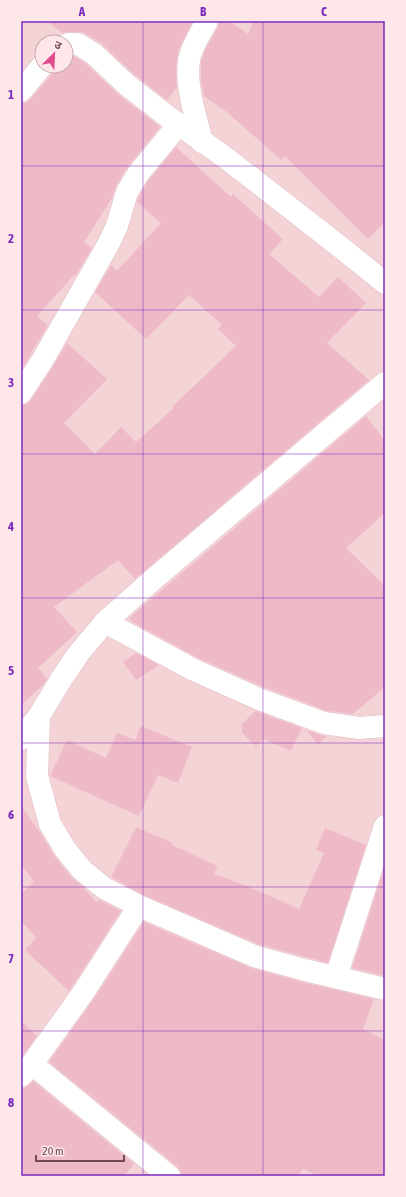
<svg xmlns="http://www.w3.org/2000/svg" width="406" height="1197" viewBox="0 0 406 1197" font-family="'Asap Condensed','Noto Sans Devanagari',sans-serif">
	<rect width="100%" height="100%" fill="#fbe1e2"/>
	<path fill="#f4d3d6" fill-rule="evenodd" d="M21,21H385V1176H21ZM42,42H66V66H42Z"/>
	<g fill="#efbac8">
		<path d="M47,21H193L183,40L178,52L176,69L177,87L167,100L135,75L101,43L85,33L78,32H68L62,33Z"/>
		<path d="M219,21H229L248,34L254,21H385V222L368,239L285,156L281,160L228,113L204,96L201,79V62L205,50L218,27Z"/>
		<path d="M74,56L86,64L118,94L160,127L127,167L116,186L112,198L84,242L92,248L76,275L75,274L37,316L48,325L21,370V103H26L31,99L52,74L54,66H66V57Z"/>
		<path d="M176,147L231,197L233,194L283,239L269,254L319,297L338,277L366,303L327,343L369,380L135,579L118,560L54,607L77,632L38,668L47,679L42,686L21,705V405L27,404L31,400L52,368L67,343L107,379L64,423L95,454L121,427L136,442L174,408L172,407L236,346L218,329L222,325L189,295L146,339L95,292L111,265L117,271L161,223L137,202L139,197L148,181Z"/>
		<path d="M366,416L385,441V513L346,548L385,586V687L353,714L327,711L264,687L200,659L134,623L129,618Z"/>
		<path d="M136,653L159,665L136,680L123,662Z"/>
		<path d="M255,711L302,728L291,751L264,739L256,746L242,733V724Z"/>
		<path d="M141,726L192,747L178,783L158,775L139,816L50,776L67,740L106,758L117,733L135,740Z"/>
		<path d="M306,730L320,735L327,736L318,744Z"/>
		<path d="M21,806L43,837L55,857L72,878L83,887L97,903L99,900L121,911L69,991L25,950L36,938L21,920V893L34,882L21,864Z"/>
		<path d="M136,827L173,843L172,845L218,866L214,874L247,886L299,909L324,853L316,850L325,828L366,845L328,963L258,944L144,895L111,877Z"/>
		<path d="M385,866V976L352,968Z"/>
		<path d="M144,922L251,968L302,982L374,999L363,1029L385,1040V1176H318L303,1169L298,1176H181V1171L177,1166L49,1062L93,1000Z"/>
		<path d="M21,1021L37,1036L21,1058Z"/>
		<path d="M33,1081L134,1164L124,1176H21V1088H25Z"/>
	</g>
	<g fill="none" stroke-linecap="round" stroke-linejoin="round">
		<g stroke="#debec4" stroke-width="23">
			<g id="minor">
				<path d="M66,45L68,44H78L94,54L127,85L167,116L226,158L339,246L385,283"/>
				<path d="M21,91L42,66"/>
				<path d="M202,142C196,117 185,86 189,60C191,47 201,33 207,21"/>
				<path d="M21,393L42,361L109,243L117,226L127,192L138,174L178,125"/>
				<path d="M105,622L194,670L259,699L324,723L359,728L385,726"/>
				<path d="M39,716L37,776L50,824L65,849L82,870L104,888L139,906L254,956L305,970L385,989"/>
				<path d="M336,977L385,826"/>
				<path d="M32,1064L169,1176"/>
				<path d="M21,1076L32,1064L83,993L139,906"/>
			</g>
		</g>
		<g stroke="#debec4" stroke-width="23">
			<path id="tertiary" d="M21,739L39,716L62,678L79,653L105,622L156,577L385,383"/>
		</g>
		<use href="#minor" stroke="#fff" stroke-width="22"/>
		<use href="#tertiary" stroke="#fff" stroke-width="22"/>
	</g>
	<path fill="none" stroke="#7b2cbf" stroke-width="1" stroke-opacity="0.55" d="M143,21V1176M263,21V1176M21,166H385M21,310H385M21,454H385M21,598H385M21,743H385M21,887H385M21,1031H385"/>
	<rect width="406" height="1197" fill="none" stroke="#fee7e8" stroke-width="44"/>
	<g transform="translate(54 54) rotate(24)"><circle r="19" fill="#fee7e8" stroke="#c6a8ad"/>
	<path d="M0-3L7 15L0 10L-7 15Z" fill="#e04b8d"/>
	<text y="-6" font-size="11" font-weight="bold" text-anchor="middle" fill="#714955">उ</text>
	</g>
	<path d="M36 1155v6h88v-6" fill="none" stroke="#714955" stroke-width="2"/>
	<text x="42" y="1155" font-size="12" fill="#714955" stroke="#fee7e8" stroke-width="3" paint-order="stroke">20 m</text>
	<rect x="22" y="22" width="362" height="1153" fill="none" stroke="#7b2cbf" stroke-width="1.5"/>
	<g font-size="13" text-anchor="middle" font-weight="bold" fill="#7b2cbf">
		<text x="82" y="16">A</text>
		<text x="203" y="16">B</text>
		<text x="324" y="16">C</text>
		<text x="11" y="99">1</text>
		<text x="11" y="243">2</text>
		<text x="11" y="387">3</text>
		<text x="11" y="531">4</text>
		<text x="11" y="675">5</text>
		<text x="11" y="819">6</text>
		<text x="11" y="963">7</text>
		<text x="11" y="1107">8</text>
	</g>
</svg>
